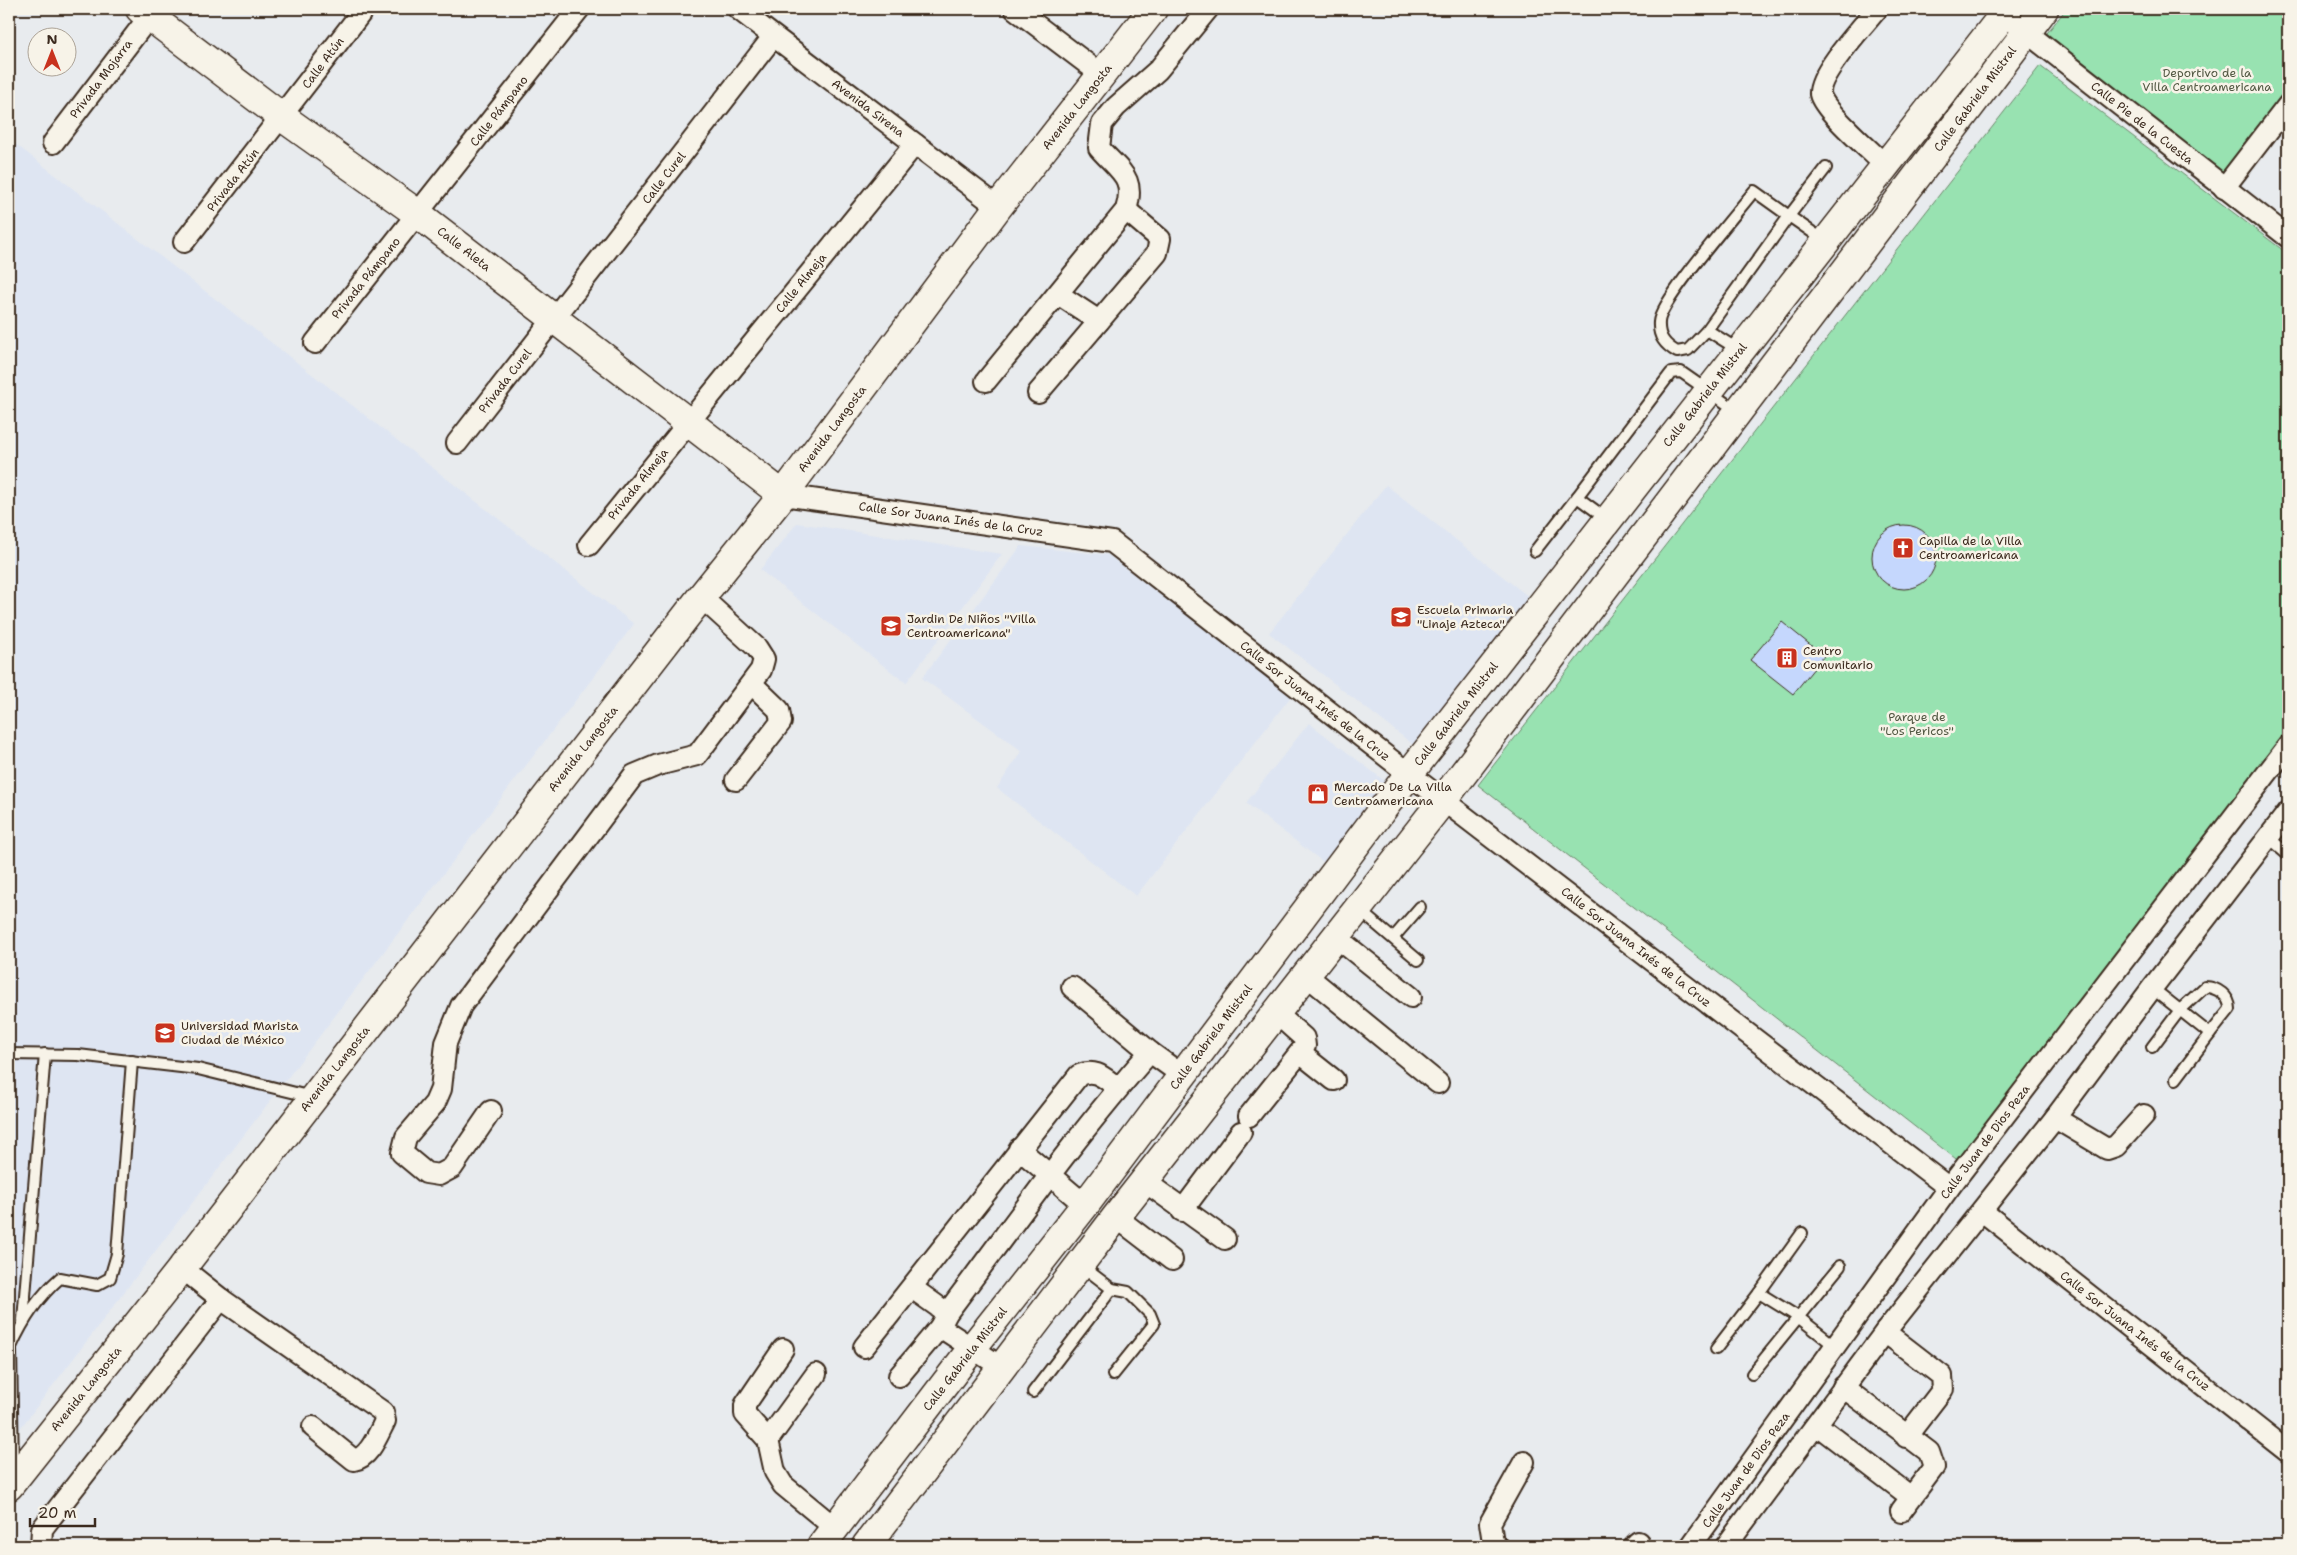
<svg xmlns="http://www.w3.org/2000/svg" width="2297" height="1555" viewBox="0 0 2297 1555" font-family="'Shantell Sans',sans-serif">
	<rect width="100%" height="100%" fill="#e8ebee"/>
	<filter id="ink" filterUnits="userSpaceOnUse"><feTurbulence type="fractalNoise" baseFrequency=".02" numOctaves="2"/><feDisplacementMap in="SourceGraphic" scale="10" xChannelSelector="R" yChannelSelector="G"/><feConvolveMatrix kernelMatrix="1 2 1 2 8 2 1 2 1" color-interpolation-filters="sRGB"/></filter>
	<g filter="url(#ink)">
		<g fill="#dee5f2">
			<path d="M9,139L634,624L9,1443Z"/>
			<path d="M1386,485L1534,601L1415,746L1269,633Z"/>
			<path d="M797,523L1002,554L906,683L760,570Z"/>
			<path d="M1021,546L1108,555L1292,695L1136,896L997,788L1022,751L922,678Z"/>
			<path d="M1309,723L1390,785L1327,865L1246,803Z"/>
		</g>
		<g fill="#98e2b1" stroke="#6a8668">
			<path d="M2066,9H2288V92L2220,180L2040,42Z"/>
			<path d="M2040,66L2288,254V747L1965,1166L1478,785Z"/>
		</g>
		<g fill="#c5d7fd" stroke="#3b2a1e">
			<circle cx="1904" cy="557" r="32"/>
			<path d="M1782,622L1824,656L1793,694L1750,660Z"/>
		</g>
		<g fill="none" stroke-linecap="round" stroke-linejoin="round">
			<g stroke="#3b2a1e" stroke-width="14">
				<g id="lane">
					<path d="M1707,330L1688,350L1677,352C1665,345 1658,337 1659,322C1660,301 1737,213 1754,191L1789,216L1826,168"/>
					<path d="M1739,350L1707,330L1789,216L1825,241"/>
					<path d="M1577,497L1671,373L1681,372L1737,411"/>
					<path d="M1535,551L1577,497L1607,519"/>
					<path d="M2268,837L2288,854"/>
					<path d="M1358,909L1418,960"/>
					<path d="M1394,937L1420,907"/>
					<path d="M2152,988L2210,1034L2176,1079"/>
					<path d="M2152,1047L2180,1010L2205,987C2217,987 2230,996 2230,1009L2210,1034"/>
					<path d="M9,1054L78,1055L198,1069L312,1097"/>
					<path d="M1802,1233L1759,1293L1798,1317L1835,1346"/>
					<path d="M1082,1266L1112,1289L1128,1292L1150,1314L1154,1324L1113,1375"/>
					<path d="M23,1320L45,1054"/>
					<path d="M9,1347H11C23,1320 37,1298 60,1278L97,1285L110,1278L117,1254L132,1061"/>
					<path d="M11,1347L13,1471"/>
					<path d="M1716,1349L1759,1293"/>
					<path d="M1752,1374L1840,1266"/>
					<path d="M1033,1392L1112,1289"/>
				</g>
			</g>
			<g stroke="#3b2a1e" stroke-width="24">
				<g id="street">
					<path d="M738,9L998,207"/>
					<path d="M1015,9L1102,75"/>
					<path d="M1877,9C1864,25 1818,74 1820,94C1823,110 1871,151 1884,164"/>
					<path d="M2016,24L2288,237"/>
					<path d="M53,143L155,9"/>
					<path d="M2224,188L2288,105"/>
					<path d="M184,242L364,9"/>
					<path d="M1058,294L1099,321"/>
					<path d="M315,343L579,9"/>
					<path d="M986,381L1126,210C1136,177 1120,172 1099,148L1102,124L1116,107L1158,70L1208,9"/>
					<path d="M1038,393L1157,253L1160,239L1126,210"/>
					<path d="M457,443L773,37"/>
					<path d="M783,495L1112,542L1409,774L1949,1188"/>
					<path d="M589,545L915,144"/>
					<path d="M736,780L781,722L779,710L752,684"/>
					<path d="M1336,937L1411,997"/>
					<path d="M1306,975L1438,1083"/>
					<path d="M1072,987L1150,1052L1182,1075"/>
					<path d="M1300,1053L1334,1080"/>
					<path d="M491,1111L452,1168L439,1175L426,1173L402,1153L406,1137L435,1103L441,1089L446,1043L461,1006L634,775L658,765L697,755L761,670L764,659L757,648L701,597"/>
					<path d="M1249,1116L1305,1046L1304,1038L1276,1013"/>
					<path d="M2055,1118L2107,1149L2116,1146L2144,1115"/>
					<path d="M1019,1149L1085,1205"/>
					<path d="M1144,1181L1225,1239"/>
					<path d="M1182,1211L1241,1132"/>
					<path d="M1982,1211L2288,1452"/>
					<path d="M1116,1217L1172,1260"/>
					<path d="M182,1268L221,1299L383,1412L385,1421C378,1434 370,1457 354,1460L313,1427"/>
					<path d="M912,1288L947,1313"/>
					<path d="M940,1327L1001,1367"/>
					<path d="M1885,1332L1942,1376L1943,1389L1906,1437"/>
					<path d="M864,1347L1079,1075C1096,1068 1104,1078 1118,1088"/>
					<path d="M783,1349L745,1405V1414L768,1440L775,1472L783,1485L835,1528"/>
					<path d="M899,1376L940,1327L947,1313C1013,1225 1077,1134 1150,1052"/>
					<path d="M1843,1387L1929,1452L1934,1467L1901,1511"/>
					<path d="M1817,1425L1911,1497"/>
					<path d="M768,1440L816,1374"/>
					<path d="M41,1546L42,1529L221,1299"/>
					<path d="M1497,1546L1493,1542L1490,1523L1524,1462"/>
					<path d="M1634,1546L1638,1542"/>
					<path d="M1691,1546L1949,1188L2288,746"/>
					<path d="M1726,1546L1885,1332L2055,1118L2152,988L2288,812"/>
				</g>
			</g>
			<g stroke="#3b2a1e" stroke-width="31">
				<g id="secondary">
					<path d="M140,9L282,117L418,214L783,495"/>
					<path d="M9,1486L182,1268L701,597L783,495L998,207L1153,9"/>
					<path d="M821,1546L973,1347L1085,1205L1409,774L2008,9"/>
					<path d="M866,1546L1116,1217L1444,799L2044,9"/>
				</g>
			</g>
			<use href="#lane" stroke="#f7f3e8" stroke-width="10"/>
			<use href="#street" stroke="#f7f3e8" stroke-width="20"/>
			<use href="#secondary" stroke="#f7f3e8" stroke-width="28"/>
		</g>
	</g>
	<defs>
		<g id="church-square" transform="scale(1.125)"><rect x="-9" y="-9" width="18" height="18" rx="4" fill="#c8321e" stroke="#f7f3e8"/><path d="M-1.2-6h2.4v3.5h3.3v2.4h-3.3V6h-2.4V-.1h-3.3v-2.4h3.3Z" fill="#fff"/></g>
		<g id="school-square" transform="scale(1.125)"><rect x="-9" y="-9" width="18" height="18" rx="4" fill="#c8321e" stroke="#f7f3e8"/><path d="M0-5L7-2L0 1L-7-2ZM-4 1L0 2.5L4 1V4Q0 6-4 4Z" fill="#fff"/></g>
		<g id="building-square" transform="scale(1.125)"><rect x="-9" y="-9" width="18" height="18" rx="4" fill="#c8321e" stroke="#f7f3e8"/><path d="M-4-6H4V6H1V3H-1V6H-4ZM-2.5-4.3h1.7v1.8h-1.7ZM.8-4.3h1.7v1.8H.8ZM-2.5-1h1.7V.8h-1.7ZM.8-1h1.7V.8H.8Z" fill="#fff"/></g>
		<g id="shop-square" transform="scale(1.125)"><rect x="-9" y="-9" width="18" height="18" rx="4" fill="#c8321e" stroke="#f7f3e8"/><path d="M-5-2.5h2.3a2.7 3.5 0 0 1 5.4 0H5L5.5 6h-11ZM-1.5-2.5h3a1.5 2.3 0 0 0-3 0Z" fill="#fff"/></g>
		<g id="university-square" transform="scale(1.125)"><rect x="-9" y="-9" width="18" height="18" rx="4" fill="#c8321e" stroke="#f7f3e8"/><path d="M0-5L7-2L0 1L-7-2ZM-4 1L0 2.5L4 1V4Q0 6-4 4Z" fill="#fff"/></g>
	</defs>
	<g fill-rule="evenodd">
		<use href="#church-square" x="1903" y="548"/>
		<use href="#school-square" x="1401" y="617"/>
		<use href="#school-square" x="891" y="626"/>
		<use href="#building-square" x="1787" y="658"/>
		<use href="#shop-square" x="1318" y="794"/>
		<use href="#university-square" x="165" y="1033"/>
	</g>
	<g text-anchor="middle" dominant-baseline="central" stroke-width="5" stroke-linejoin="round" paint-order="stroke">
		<g font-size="12" fill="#3b2a1e" stroke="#f7f3e8">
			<text transform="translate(323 63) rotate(-53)">Calle Atún</text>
			<text transform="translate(101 79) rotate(-53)">Privada Mojarra</text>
			<text transform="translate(1975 99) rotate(-53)">Calle Gabriela Mistral</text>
			<text transform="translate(1077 107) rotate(-52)">Avenida Langosta</text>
			<text transform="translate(868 108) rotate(37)">Avenida Sirena</text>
			<text transform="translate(499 111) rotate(-52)">Calle Pámpano</text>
			<text transform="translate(2142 123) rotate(38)">Calle Pie de la Cuesta</text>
			<text transform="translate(664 178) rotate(-52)">Calle Curel</text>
			<text transform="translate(233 180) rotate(-52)">Privada Atún</text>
			<text transform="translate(464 249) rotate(38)">Calle Aleta</text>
			<text transform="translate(366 278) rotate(-51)">Privada Pámpano</text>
			<text transform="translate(801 283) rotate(-51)">Calle Almeja</text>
			<text transform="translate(505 381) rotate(-52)">Privada Curel</text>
			<text transform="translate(1705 395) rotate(-52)">Calle Gabriela Mistral</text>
			<text transform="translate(832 429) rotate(-53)">Avenida Langosta</text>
			<text transform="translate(638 484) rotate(-51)">Privada Almeja</text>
			<text transform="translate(951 519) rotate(8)">Calle Sor Juana Inés de la Cruz</text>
			<text transform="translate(1315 701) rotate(38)">Calle Sor Juana Inés de la Cruz</text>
			<text transform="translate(1456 714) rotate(-52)">Calle Gabriela Mistral</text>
			<text transform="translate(583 749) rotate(-52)">Avenida Langosta</text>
			<text transform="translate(1636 947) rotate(38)">Calle Sor Juana Inés de la Cruz</text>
			<text transform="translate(1211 1037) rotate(-53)">Calle Gabriela Mistral</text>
			<text transform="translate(335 1069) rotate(-52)">Avenida Langosta</text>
			<text transform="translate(1985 1142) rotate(-53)">Calle Juan de Dios Peza</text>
			<text transform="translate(2135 1331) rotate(38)">Calle Sor Juana Inés de la Cruz</text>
			<text transform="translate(965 1359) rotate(-52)">Calle Gabriela Mistral</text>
			<text transform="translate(86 1389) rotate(-51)">Avenida Langosta</text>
			<text transform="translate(1746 1470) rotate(-54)">Calle Juan de Dios Peza</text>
		</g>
		<g font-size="12" fill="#525843" stroke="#f7f3e8">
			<text x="2207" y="73">Deportivo de la<tspan x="2207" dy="14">Villa Centroamericana</tspan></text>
			<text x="1917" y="717">Parque de<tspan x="1917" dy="14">"Los Pericos"</tspan></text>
		</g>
		<g font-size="12" fill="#3b2a1e" stroke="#f7f3e8" text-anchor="start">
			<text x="1919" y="541">Capilla de la Villa<tspan x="1919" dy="14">Centroamericana</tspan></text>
			<text x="1417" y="610">Escuela Primaria<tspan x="1417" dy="14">"Linaje Azteca"</tspan></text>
			<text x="907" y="619">Jardin De Niños "Villa<tspan x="907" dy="14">Centroamericana"</tspan></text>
			<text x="1803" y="651">Centro<tspan x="1803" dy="14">Comunitario</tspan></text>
			<text x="1334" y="787">Mercado De La Villa<tspan x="1334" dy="14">Centroamericana</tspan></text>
			<text x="181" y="1026">Universidad Marista<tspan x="181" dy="14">Ciudad de México</tspan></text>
		</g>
	</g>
	<rect width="2297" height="1555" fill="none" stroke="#f7f3e8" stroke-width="30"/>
	<rect x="15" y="15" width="2267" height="1525" fill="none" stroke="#3b2a1e" stroke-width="2" filter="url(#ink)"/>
	<g transform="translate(52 52)"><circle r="24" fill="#f7f3e8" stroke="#aca397"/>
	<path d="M0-4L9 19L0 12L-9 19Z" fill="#c8321e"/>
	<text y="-8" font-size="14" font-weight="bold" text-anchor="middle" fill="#3b2a1e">N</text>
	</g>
	<path d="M30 1518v8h65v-8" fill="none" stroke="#3b2a1e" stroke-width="2.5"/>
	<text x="38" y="1518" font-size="15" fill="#3b2a1e" stroke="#f7f3e8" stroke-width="4" paint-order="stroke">20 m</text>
</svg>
